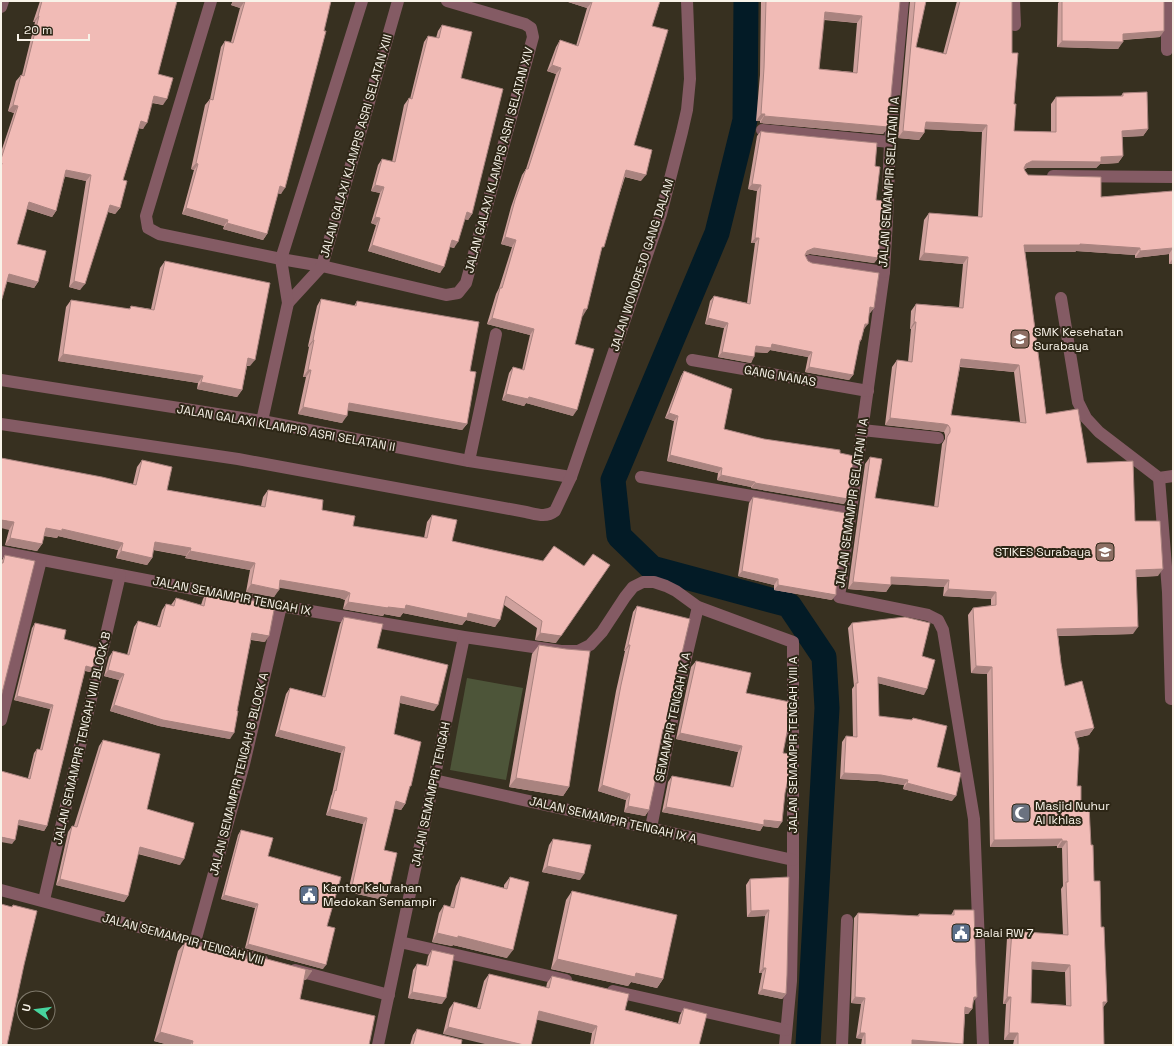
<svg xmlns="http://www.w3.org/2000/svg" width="1174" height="1046" viewBox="0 0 1174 1046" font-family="'Space Grotesk',sans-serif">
	<rect width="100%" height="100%" fill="#373020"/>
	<path fill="#4d5539" d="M467,678L523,688L506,780L450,770Z"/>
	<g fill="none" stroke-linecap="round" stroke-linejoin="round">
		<path stroke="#031b26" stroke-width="25" d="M746,1L745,120L717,233L613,480L619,536L652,568L789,605L824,657L827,708L808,1045"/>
		<g stroke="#845b64" stroke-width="12">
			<path d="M211,1L146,216L148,228L159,234L281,259L322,266L446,295L458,293L466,283L533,37L531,28L525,24L447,1"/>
			<path d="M903,1L890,142L887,220L884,272L839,597L928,615L938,620L943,630L974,819L983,1045"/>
			<path d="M1014,1L1015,25"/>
			<path d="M1,7L3,1"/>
			<path d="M1167,50V1"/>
			<path d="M762,130L890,142"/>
			<path d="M1053,176L1173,177"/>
			<path d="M809,261L884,272"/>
			<path d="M1061,298L1078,402L1086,418L1099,432L1159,478L1173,476"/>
			<path d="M288,303L322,266L398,1"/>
			<path d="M692,360L868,391"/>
			<path d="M1,380L262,421L469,461L571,477"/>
			<path d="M262,421L288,303L281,259L362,1"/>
			<path d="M1,424L238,459L526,512C536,514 546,518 555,511L571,477L661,214L682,132L687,110L690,79L687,1"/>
			<path d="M862,430L938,438"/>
			<path d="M469,461L496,334"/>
			<path d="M641,477L851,513"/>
			<path d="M1159,478L1168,592L1171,699"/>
			<path d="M1,552L281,606L464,637L561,651H578L590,645L602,632L625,597L633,587L643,582H654L666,586L676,591L698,607L793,642V878L791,981L785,1045"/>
			<path d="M1,720L41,560"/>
			<path d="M434,780L793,860"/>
			<path d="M651,828L677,695L698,607"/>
			<path d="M1,890L262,960"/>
			<path d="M44,900L120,575"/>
			<path d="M195,942L244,764L281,606"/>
			<path d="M400,942L566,980"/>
			<path d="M295,970L389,995"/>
			<path d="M613,991L786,1030"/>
			<path d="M378,1045L464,637"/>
			<path d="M842,1045L847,920"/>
		</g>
	</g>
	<g fill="#cfa19d" fill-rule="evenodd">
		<path d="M40,1H177L158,74L163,105L152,103L143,129L139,128L123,180L120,208L115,214L108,212L80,290L69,287L86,181L65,176L56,211L52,217L27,209L17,244L38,282L34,288L7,281L1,302V152L14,113L8,111L16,81L21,75H22L35,22H33Z"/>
		<path d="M233,1H331L281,194L278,193L267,234L263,240L223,229L224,226L182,214L194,170L191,169L205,105L210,99L221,47L225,41L231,42L240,8L231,5Z"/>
		<path d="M565,1H660L652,26L634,145L641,181L625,177L601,251L587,309L582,315L575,344L573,416L526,403L524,406L502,400L509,373L513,367L522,370L530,335L487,324L496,294L499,288L512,247L501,244L511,207L522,175L526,169L556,74L547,71L556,47L560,40L576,46L587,8Z"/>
		<path d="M761,1H900L888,127L883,134L760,123V121H756L760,75ZM824,20L857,23L853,72L819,69Z"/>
		<path d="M910,1H926L916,47L943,54L957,1H1012V53L1014,104V131L1051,132V104L1056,97L1121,96L1123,93L1148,129L1143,136L1122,137L1123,156L1118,163L1100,164L1096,168H1027L1025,169V171L1028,175L1101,197L1173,191V264H1169V254L1135,258V255L1076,251L1075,252H1025L1046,414L1135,521L1158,576L1136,577L1133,634L1058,636L1061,663L1065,686L1094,728L1089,735L1076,738L1077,786L1081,807L1091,845L1094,881L1101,927L1107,1002L1103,1007L1104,1045H1013L1014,1040H1004L1006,1004H1003L1007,938L1012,931L1063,935L1061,889L1063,886L1062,848H1057V846L990,847L987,674L971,673L968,615L973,608L991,606V599L943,596L944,587L891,584L886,592L848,589L865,464L870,457L875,498L934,507L942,444L945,439V435L944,432L939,431L885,425L892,367L897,360L908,362L911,329H910L911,311L916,304L959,307L963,264L919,260L924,220L929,213L978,217L982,132L925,129L924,133L919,140L898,138ZM960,367L1014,372L1020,422L951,415ZM1032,969L1065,972L1066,1005L1031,1003Z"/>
		<path d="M1060,1H1164L1160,37L1123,40L1118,49L1057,47L1058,3Z"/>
		<path d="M442,25L461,78L472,214L468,220L465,219L454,248L450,247L440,273L368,251L376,225L371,223L380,193L371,191L378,165L382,159L392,162L404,105L409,98L410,99L424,42L428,36L436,38L438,31Z"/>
		<path d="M761,131L875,166L878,258L874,263L810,254L805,255L808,261L874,308L870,313H869L864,329L861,340L859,344L853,375L849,380L805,372L808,357L770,350L767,353L755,352L751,363L718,357L724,328L705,324L710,301L714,296L747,303L755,243H751L757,191L748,189L757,136Z"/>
		<path d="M165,261L250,366H247L242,390L237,397L197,389L198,383L58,361L66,307L71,300L129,309L131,306L151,309L160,268Z"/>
		<path d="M321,299L354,306L357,301L470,371L467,424L462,430L348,410L342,423L298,414L306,377H303L309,347L308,346L317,306Z"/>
		<path d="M684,371L724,429L764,439L840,453L844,504L751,488V487L717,480L718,473L667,461L674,421L665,418L681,376Z"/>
		<path d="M1,458L133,484L137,467L142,460L167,490L261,506L263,497L268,490L322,510L353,526L424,538L427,522L432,515L452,541L543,561L556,643L535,640L537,628L504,605L495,627L466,620L462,625L403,613L400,617L384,614L383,616L343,609L345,600L340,598L279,587L274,597L246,592L250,570L185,558L186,556L153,550L152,558L147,565L116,558L118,550L58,536L57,538L44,536L42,544L37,551L5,545L9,530Z"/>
		<path d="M753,497L832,600L774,590V585L738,576L749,503Z"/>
		<path d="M5,555L1,697V562L2,560Z"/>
		<path d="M207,592L265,642L251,640L230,739L159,726L110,711L119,680L104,676L109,657L113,651L127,655L134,627L138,621L157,626L162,610L166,604L171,605L176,598L201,605L203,599Z"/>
		<path d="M637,606L662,735L656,765L649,810L645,816L624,812L626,800L598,791L616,691L625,651H624L633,612Z"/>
		<path d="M344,617L377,648L434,711L400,703L394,734L409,789L405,804L401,810L394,808L384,850L388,894L384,900L348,892L363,824L326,815L331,796L332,794L341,753L275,736L286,694L290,688L322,696L340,624Z"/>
		<path d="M35,623L64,639L93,668L90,672L85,671L47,826L44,831L18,825L12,844L34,753L37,749H40L50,709L14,700L32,628Z"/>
		<path d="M852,623L922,656L924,695L878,683L879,716L911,720L913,718L937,767L952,801L903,789L904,785L877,781L840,779L842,742L846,736L853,737L852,689L854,686L848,628Z"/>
		<path d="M539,645L566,649L569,787L563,796L509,787L532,654Z"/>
		<path d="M696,661L746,693L783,753L778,828L763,826L760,831L662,812L668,782L672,776L730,787L738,752L676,739L691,667Z"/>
		<path d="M103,740L147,809L180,865L138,854L128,896L124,902L56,885L68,832L72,826H74L99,746Z"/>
		<path d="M241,830L268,856L323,969L245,948L255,908L221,899L238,835Z"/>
		<path d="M553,839L580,880L542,872L549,845Z"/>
		<path d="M461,877L504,888V885L510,877L507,958L453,945L452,946L432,942L439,913L444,905L450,907L456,886Z"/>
		<path d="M789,877L786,994L782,999L758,994L762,973H759L765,916L747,917L746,885L750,879Z"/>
		<path d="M572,891L663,979L657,988L631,982L628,986L551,969L566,900Z"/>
		<path d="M954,910L973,1002L972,1009L968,1014H965L963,1044L962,1045H861L862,1039L856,1038L861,1004L851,1003L854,918L858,913L917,916L919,914L951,915Z"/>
		<path d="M185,942L245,958L248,954L306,980H304L300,999L369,1045H169L154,1041L178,951Z"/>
		<path d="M432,950L442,1004L408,998L413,970L417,964L426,966L428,956Z"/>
		<path d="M489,974L546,988L547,983L552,976L625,1010L678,1023L680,1015L684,1008L699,1045H590L592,1033L538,1019L443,1034L449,1009L454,1002L477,1008L484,981Z"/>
		<path d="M417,1029L461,1045H410L413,1035Z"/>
	</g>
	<g fill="#a9837f">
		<path d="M234,1H245L240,8L231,5Z"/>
		<path d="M565,1H589L592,2L587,8Z"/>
		<path d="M825,12L862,16L857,23L820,19Z"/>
		<path d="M38,16H39L35,22H33Z"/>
		<path d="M1164,31L1160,37L1119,40L1123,34Z"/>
		<path d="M1062,41L1123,42L1118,49L1057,47Z"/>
		<path d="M552,65L561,68L556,74L547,71Z"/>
		<path d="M154,96L167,99L163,105L150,102Z"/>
		<path d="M13,105L18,106L14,113L8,111Z"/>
		<path d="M761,114H765L760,121H756Z"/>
		<path d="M764,116L888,127L883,134L760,123Z"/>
		<path d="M141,121L147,123L143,129L137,128Z"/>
		<path d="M926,122L987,125L982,132L921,129Z"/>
		<path d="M1148,129L1143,136L1117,137L1122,131Z"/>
		<path d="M903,131L924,133L919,140L898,138Z"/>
		<path d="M1123,156L1118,163L1100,164L1096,168H1027L1021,171L1026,164L1032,161L1101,157Z"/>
		<path d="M196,163L198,164L194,170L191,169Z"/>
		<path d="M66,170L91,175L86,181L62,176Z"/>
		<path d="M626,170L646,175L641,181L622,176Z"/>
		<path d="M752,184L761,185L757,191L748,189Z"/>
		<path d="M375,185L384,187L380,193L371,191Z"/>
		<path d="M280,186L285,188L281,194L276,193Z"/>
		<path d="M29,202L56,211L52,217L25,208Z"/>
		<path d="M110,205L120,208L115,214L106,211Z"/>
		<path d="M186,208L228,220L224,226L182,214Z"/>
		<path d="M467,212L472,214L468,220L463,219Z"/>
		<path d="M375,217L380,218L376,225L371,223Z"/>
		<path d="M227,223L267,234L263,240L223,229Z"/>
		<path d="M505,237L516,240L512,247L501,244Z"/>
		<path d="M755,238H759L755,243H751Z"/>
		<path d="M452,240L458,242L454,248L448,246Z"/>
		<path d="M1080,244L1140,248L1135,255L1076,251L1075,252H1019L1024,245Z"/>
		<path d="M372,245L444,267L440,273L368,251Z"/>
		<path d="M814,248L878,258L874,263L810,254L803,256L807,251Z"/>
		<path d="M1173,248L1169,254L1135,258L1140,251Z"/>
		<path d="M924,253L968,257L963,264L919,260Z"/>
		<path d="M1173,258V264H1169Z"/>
		<path d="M9,274L38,282L34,288L4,281Z"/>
		<path d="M74,281L85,284L80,290L69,287Z"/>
		<path d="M870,307L874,308L870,313H866Z"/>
		<path d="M584,309H587L583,316L580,315Z"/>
		<path d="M492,318L534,329L530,335L487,324Z"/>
		<path d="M708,318L728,323L724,328L705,324Z"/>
		<path d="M914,322H916L911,329H910Z"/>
		<path d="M865,324H868L864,329H861Z"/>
		<path d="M313,340H314L309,347L308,346Z"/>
		<path d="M772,344L812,352L808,357L770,350L767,353L752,352L756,346Z"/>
		<path d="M722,352L754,357L751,363L718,357Z"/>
		<path d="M63,354L203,376L198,383L58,361Z"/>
		<path d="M248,358L255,360L250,366L243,365Z"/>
		<path d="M961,359L1019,365L1014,372L956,366Z"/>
		<path d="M809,367L853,375L849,380L805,372Z"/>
		<path d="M308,370H311L306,377H303Z"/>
		<path d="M201,382L242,390L237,397L197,389Z"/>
		<path d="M506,394L529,397L577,410L573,416L526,403L524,406L502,400Z"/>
		<path d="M349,403L467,424L462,430L345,410Z"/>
		<path d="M303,407L347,416L342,423L298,414Z"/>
		<path d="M669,413L678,416L674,421L665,418Z"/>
		<path d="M890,418L944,424L948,425L944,432L939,431L885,425Z"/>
		<path d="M670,455L722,468L718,473L667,461Z"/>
		<path d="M721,475L755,482L751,487L717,480Z"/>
		<path d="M755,483L848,499L844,504L751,488Z"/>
		<path d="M1,520L14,522L9,530L1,528Z"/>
		<path d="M46,528L62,529L123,543L118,550L58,536L57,538L41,535Z"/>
		<path d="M10,538L42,544L37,551L5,545Z"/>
		<path d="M155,542L191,548L186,556L150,549Z"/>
		<path d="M121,551L152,558L147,565L116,558Z"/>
		<path d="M190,551L255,563L250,570L185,558Z"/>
		<path d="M1163,569L1158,576L1131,577L1136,570Z"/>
		<path d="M742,571L778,579L774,585L738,576Z"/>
		<path d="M891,577L949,580L944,587L886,584Z"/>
		<path d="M280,580L345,591L350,593L345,600L340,598L275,587Z"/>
		<path d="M853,582L891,585L886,592L848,589Z"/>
		<path d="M251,584L279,590L274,597L246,592Z"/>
		<path d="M778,585L836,595L832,600L774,590Z"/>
		<path d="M948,589L996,592L991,599L943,596Z"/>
		<path d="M348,602L388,607L406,605L468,613L500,620L495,627L466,620L462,625L403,613L400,617L384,614L383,616L343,609Z"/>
		<path d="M1138,627L1133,634L1052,636L1057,629Z"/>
		<path d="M252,633L269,636L265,642L248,639Z"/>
		<path d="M540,633L561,636L556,643L535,640Z"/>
		<path d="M628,645H630L625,651H624Z"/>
		<path d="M86,666L93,668L90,672L83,670Z"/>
		<path d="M976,666L992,667L987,674L971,673Z"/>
		<path d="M108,670L124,674L119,680L104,676Z"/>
		<path d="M878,677L927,689L924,695L874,682Z"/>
		<path d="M17,696L53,705L50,709L14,700Z"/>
		<path d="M401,696L438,705L434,711L397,702Z"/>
		<path d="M114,705L234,733L230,739L159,726L110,711Z"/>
		<path d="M1094,728L1089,735L1070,739L1075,732Z"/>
		<path d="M279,730L345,747L341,753L275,736Z"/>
		<path d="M680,733L742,746L738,752L676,739Z"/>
		<path d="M844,773L881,775L908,780L904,785L877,781L840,779Z"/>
		<path d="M516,778L569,787L563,796L509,787Z"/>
		<path d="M907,783L956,796L952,801L903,789Z"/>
		<path d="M602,785L630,794L626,800L598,791Z"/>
		<path d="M396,801L405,804L401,810L391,808Z"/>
		<path d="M628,806L649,810L645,816L624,812Z"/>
		<path d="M666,807L764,820L782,822L778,828L763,826L760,831L662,812Z"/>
		<path d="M330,809L367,818L363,824L326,815Z"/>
		<path d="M19,820L47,826L44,831L16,824Z"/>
		<path d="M1,837L15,840L12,844L1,842Z"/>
		<path d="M1062,839L1057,846L990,847L994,840Z"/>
		<path d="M1062,841H1067L1062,848H1057Z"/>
		<path d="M140,847L184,859L180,865L136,853Z"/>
		<path d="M547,866L584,874L580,880L542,872Z"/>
		<path d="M60,879L128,896L124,902L56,885Z"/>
		<path d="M352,886L388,894L384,900L348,892Z"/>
		<path d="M224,895L258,904L255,908L221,899Z"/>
		<path d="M769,910L765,916L747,917L751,911Z"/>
		<path d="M437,933L458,936L513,950L507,958L453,945L452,946L432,942Z"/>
		<path d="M248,944L326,965L323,969L245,948Z"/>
		<path d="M557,959L636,973L663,979L657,988L631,982L628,986L551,969Z"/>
		<path d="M1032,962L1070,965L1065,972L1027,969Z"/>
		<path d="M763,968H766L762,973H759Z"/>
		<path d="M306,970L312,971L306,980L300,979Z"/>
		<path d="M762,989L786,994L782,999L758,994Z"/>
		<path d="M412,992L446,998L442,1004L408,998Z"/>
		<path d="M855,997L865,998L861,1004L851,1003Z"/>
		<path d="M974,997H977L973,1002Z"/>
		<path d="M1007,997H1011L1006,1004H1003Z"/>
		<path d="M1103,1002H1107L1102,1009Z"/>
		<path d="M965,1007L972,1009L968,1014L961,1013Z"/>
		<path d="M539,1011L597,1026L592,1033L534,1019Z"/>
		<path d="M448,1027L524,1045H489L443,1034Z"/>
		<path d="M160,1032L193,1041L190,1045H169L154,1041Z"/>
		<path d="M860,1033H865L862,1039L856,1038Z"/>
		<path d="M1009,1033H1018L1014,1040H1004Z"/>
		<path d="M912,1040L963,1044L962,1045H909Z"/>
	</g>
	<g fill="#f1bbb6" stroke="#a9837f" fill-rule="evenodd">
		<path d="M42,1H177L158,74L173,78L167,99L154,96L147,123L141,121L123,180L127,181L120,208L110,205L85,284L74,281L91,175L66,170L56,211L29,202L17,244L46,251L38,282L9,274L1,302V167L2,163H1V159L18,106L13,105L21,75L24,76L39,16H38Z"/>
		<path d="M243,1H331L324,31H326L285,188L280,186L267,234L227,223L228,220L186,208L198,164L196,163L210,99L213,100L225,41L233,43L245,1Z"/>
		<path d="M589,1H660L652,26L668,30L634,145L652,150L646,175L626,170L604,247H602L587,309H584L575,344L594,349L577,410L529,397L528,399L506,394L513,367L524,370L534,329L492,318L500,288H502L516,240L505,237L515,200L526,169H528L561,68L552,65L560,40L578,46L592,2Z"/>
		<path d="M766,1H900L888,127L764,116L765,114H761L764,68ZM825,12L862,16L857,73L819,69Z"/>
		<path d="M915,1H926L916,47L946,54L960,1H1012V53H1018L1014,104H1016L1014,131L1056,132V97L1123,96V93L1147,92L1148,129L1122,131L1123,156L1101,157V162L1032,161L1026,164L1024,168L1025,171L1028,175L1101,177V197L1173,191V248L1140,251V248L1080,244V245H1024L1046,414L1078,409L1087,463L1133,461L1135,521H1160L1163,569L1136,570L1138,627L1057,629L1061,663L1065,686L1082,681L1094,728L1075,732L1079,748L1077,786H1081V807L1089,806L1091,845H1093L1094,881H1100L1101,927H1104L1107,1002H1103L1104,1045H1018V1033H1009L1011,997H1007L1012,931L1068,935L1066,882H1068L1067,841H1062V839L994,840L992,667L976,666L973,608L996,605V592L948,589L949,580L891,577V585L853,582L870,457L882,459L875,498L938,507L947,437L950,432V428L948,425L944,424L890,418L897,360L912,362L916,322H914L916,304L963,308L968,257L924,253L929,213L982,217L987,125L926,122L924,133L903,131ZM961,359L1019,365L1026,423L951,415ZM1032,962L1070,965L1071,1006L1031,1003Z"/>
		<path d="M1062,1H1164V31L1123,34V42L1062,41Z"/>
		<path d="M442,25L472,32L461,78L503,89L472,214L467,212L458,242L452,240L444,267L372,245L380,218L375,217L384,187L375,185L382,159L395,162L409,98L412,99L428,36L439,38Z"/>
		<path d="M761,131L765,132L877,143L875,166L880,167L876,200L884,201L882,228L878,258L814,248L807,251L805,255L808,261L812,263L879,273L874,308L870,307L868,324H865L861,340H860L853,375L809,367L812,352L772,344L771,348L756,346L754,357L722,352L728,323L708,318L714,296L750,304L759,238H755L761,185L752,184Z"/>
		<path d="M165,261L270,283L255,360L248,358L242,390L201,382L203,376L63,354L71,300L130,309L131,306L154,310Z"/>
		<path d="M321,299L356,306L357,301L479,322L470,371L476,372L467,424L349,403L347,416L303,407L311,370H308L314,340H313Z"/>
		<path d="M684,371L732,389L724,429L764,439L840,450V453L854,456L848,499L755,483V482L721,475L722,468L670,455L678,416L669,413Z"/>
		<path d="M1,458L102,477L136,485L142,460L172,467L167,490L265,507L268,490L323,500L322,510L355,516L353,526L427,538L432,515L457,520L452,541L543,561L554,546L584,566L593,554L610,565L561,636L540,633L542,621L506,596L500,620L468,613L467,618L406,605L405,609L388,607V608L348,602L350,593L345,591L280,580L279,590L251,584L255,563L190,551L191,548L155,542L152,558L121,551L123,543L62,529V531L46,528L42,544L10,538L14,522L1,520Z"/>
		<path d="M753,497L846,513L836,590V595L778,585V579L742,571Z"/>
		<path d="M5,555L35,561L1,697V563H3Z"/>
		<path d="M207,592L275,605L269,636L252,633L237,711H238L234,733L163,720L114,705L124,674L108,670L113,651L129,655L138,621L160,627L166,604L174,606L176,598L204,606Z"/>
		<path d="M637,606L690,619L674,687L666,729H663L656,765L658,766L657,773L649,810L628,806L630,794L602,785L621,685L630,645H628Z"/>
		<path d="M344,617L383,624L377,648L448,665L438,705L401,696L394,734L421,742L411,786H410L405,804L396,801L384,850L397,853L388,894L352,886L367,818L330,809L335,790L336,791L345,747L279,730L290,688L325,697Z"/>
		<path d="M905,617L930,623L922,656L935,660L927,689L878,677L879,716L912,720L913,718L947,726L937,767L961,773L956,796L907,783L908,780L881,775L844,773L846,736L857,737L856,683H858L852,623Z"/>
		<path d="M35,623L66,630L64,639L97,648L93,668L86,666L47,826L19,820L15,840L1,837V771L30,779L37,749L42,750L53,705L17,696Z"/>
		<path d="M539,645L566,649L590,651L569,787L516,778Z"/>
		<path d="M696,661L751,673L746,693L790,702V717L783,753L790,754V770L785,793L782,822L764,820V825L666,807L672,776L733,787L742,746L680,733Z"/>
		<path d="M103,740L160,754L147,809L194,823L184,859L140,847L128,896L60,879L72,826L77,827Z"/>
		<path d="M241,830L273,838L268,856L341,877L327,926L335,928L326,965L248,944L258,904L224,895Z"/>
		<path d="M553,839L591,845L584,874L547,866Z"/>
		<path d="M461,877L507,889L510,877L529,882L513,950L458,936V938L437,933L444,905L454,908Z"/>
		<path d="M789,877L787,975L786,994L762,989L766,968H763L769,910L751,911L750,879Z"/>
		<path d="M572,891L677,915L663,979L636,973L635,977L557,959Z"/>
		<path d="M1,904L12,907L13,905L37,911L24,965L7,1045L1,1044Z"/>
		<path d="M954,910H974L977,997H974L972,1009L965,1007L963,1044L912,1040V1045H865V1033H860L865,998L855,997L858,913L919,916V914L954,915Z"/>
		<path d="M185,942L246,959L248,954L312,971L306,970L300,999L375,1016L369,1045H192L193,1041L160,1032Z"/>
		<path d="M432,950L454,955L446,998L412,992L417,964L428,966Z"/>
		<path d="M489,974L549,988L552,976L629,994L625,1010L680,1024L684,1008L707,1014L699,1045H593L597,1026L539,1011L531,1045H524L448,1027L454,1002L480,1009Z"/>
		<path d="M417,1029L462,1040L461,1045H413Z"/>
	</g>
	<defs>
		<g id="school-square" transform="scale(1)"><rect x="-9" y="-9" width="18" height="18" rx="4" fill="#8d6e63" stroke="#2d2616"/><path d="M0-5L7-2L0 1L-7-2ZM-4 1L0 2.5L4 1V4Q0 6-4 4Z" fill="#fff"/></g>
		<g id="university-square" transform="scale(1)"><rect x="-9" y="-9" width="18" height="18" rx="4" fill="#8d6e63" stroke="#2d2616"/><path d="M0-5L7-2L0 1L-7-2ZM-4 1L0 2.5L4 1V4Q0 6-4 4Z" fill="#fff"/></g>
		<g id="mosque-square" transform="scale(1)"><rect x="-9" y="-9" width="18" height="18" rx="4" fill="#6b7280" stroke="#2d2616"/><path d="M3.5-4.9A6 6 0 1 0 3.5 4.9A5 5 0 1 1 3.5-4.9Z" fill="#fff"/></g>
		<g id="civic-square" transform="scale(1)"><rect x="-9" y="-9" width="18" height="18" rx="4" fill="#5c6f8a" stroke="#2d2616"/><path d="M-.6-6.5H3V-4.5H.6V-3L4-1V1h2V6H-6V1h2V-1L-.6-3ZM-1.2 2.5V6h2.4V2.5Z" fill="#fff"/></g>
	</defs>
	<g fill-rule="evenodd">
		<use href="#school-square" x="1020" y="339"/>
		<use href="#university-square" x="1105" y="552"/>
		<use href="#mosque-square" x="1021" y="813"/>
		<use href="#civic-square" x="309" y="895"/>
		<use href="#civic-square" x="961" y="933"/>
	</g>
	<g text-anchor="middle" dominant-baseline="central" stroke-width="4" stroke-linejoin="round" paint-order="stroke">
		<g font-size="12" fill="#f8f3e9" stroke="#2d2616">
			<text transform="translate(356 146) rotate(-74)">JALAN GALAXI KLAMPIS ASRI SELATAN XIII</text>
			<text transform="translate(499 160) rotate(-75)">JALAN GALAXI KLAMPIS ASRI SELATAN XIV</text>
			<text transform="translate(889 182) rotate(-86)">JALAN SEMAMPIR SELATAN II A</text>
			<text transform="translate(642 265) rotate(-72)">JALAN WONOREJO GANG DALAM</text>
			<text transform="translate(780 376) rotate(10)">GANG NANAS</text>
			<text transform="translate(286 428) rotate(10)">JALAN GALAXI KLAMPIS ASRI SELATAN II</text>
			<text transform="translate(852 503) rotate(-82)">JALAN SEMAMPIR SELATAN II A</text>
			<text transform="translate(232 596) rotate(11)">JALAN SEMAMPIR TENGAH IX</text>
			<text transform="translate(673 717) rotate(-78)">SEMAMPIR TENGAH IX A</text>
			<text transform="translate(82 738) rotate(-77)">JALAN SEMAMPIR TENGAH VIII BLOCK B</text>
			<text transform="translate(793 745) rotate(-90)">JALAN SEMAMPIR TENGAH VIII A</text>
			<text transform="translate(239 774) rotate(-76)">JALAN SEMAMPIR TENGAH 8 BLOCK A</text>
			<text transform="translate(431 794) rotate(-78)">JALAN SEMAMPIR TENGAH</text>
			<text transform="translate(613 820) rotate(13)">JALAN SEMAMPIR TENGAH IX A</text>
			<text transform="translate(183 939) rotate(15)">JALAN SEMAMPIR TENGAH VIII</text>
		</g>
		<g font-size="12" fill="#f8f3e9" stroke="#2d2616" text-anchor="start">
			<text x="1034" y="332">SMK Kesehatan<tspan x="1034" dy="14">Surabaya</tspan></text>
			<text x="1091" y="552" text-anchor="end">STIKES Surabaya</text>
			<text x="1035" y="806">Masjid Nuhur<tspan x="1035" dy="14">Al Ikhlas</tspan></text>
			<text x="323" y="888">Kantor Kelurahan<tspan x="323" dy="14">Medokan Semampir</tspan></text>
			<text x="975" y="933">Balai RW 7</text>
		</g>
	</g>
	<rect width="1174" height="1046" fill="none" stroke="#f8f3e9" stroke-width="4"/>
	<g transform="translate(36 1010) rotate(284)"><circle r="19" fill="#2d2616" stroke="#7e786a"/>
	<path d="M0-3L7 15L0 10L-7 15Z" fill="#47d49e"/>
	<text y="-6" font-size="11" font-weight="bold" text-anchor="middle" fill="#f8f3e9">U</text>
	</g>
	<path d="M18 34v6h71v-6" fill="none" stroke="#f8f3e9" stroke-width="2"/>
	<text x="24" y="34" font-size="12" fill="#f8f3e9" stroke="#2d2616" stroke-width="3" paint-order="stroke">20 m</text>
</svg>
